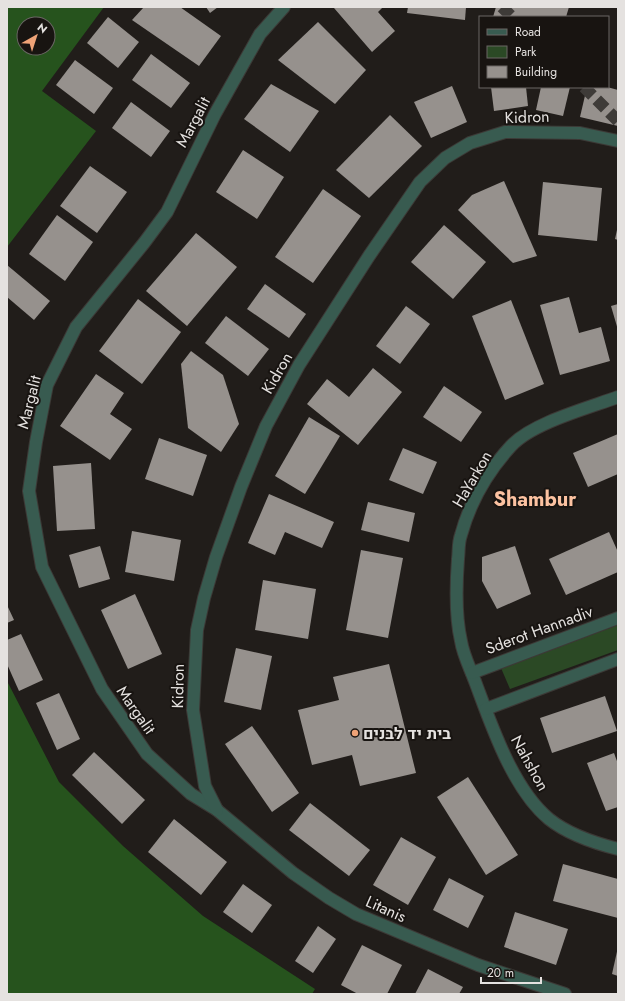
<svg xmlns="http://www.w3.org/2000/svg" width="625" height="1001" viewBox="0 0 625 1001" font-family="Jost,Heebo,sans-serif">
	<rect width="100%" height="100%" fill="#211d1a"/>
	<path fill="#2b4925" d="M618,625V650L510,689L501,668Z"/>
	<g fill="#26531d" fill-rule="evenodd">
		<path d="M7,7H104L42,91L96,131L7,247ZM24,24H48V48H24Z"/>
		<path d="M7,681L59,782L123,846L203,916L315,989L312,994H7Z"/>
	</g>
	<g fill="#96918d">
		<path d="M144,7H180L221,36L199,66L132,20Z"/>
		<path d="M206,7H218L210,13Z"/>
		<path d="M335,7H383L378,12L395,31L372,52L334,8Z"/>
		<path d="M408,7H466L465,20L407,13Z"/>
		<path d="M496,7H569L566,17H493Z"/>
		<path d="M108,17L139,42L118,68L87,43Z"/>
		<path d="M318,22L366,70L335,104L278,60Z"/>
		<path d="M151,54L190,83L171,108L132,80Z"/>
		<path d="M75,60L113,88L94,114L56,85Z"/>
		<path d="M271,84L319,111L290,152L244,119Z"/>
		<path d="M452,86L467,122L431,138L414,102Z"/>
		<path d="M491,87H526L528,106L494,111Z"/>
		<path d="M541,87H570L563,116L536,110Z"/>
		<path d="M587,87H607L618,90V126L580,117Z"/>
		<path d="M131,102L170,131L151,157L112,128Z"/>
		<path d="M390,115L422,146L369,198L336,170Z"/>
		<path d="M243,150L284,177L257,219L216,192Z"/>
		<path d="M90,166L127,192L97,233L60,206Z"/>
		<path d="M504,181L537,256L513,263L458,210L472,195Z"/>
		<path d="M543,182L602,188L597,241L538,235Z"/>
		<path d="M323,189L361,216L313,283L275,257Z"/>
		<path d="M57,215L93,242L65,281L29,254Z"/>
		<path d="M444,225L486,262L453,299L411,262Z"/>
		<path d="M617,230H618V240L615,239Z"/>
		<path d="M196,233L237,267L187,326L146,291Z"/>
		<path d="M7,265L50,301L34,320L7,297Z"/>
		<path d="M265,284L306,314L289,338L247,309Z"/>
		<path d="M569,297L579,333L601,327L610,361L560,375L540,305Z"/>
		<path d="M138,299L181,332L142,384L99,351Z"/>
		<path d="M511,300L544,384L505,400L472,316Z"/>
		<path d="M618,304V330L611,306Z"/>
		<path d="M406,306L430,324L400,364L376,346Z"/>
		<path d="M226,316L269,349L248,376L205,343Z"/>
		<path d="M191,351L223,375L239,424L221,452L188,428L181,364Z"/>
		<path d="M373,368L402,392L358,445L307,404L327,379L349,397Z"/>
		<path d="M96,374L124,393L110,414L132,429L110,460L60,426Z"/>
		<path d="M444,386L482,412L461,442L423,417Z"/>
		<path d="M309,417L340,436L305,494L275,476Z"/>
		<path d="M618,434V474L588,487L573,453Z"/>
		<path d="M159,438L207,455L193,496L145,479Z"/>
		<path d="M403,448L437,462L423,494L389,480Z"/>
		<path d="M91,463L95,529L57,531L53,466Z"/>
		<path d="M269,494L334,522L322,548L285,532L275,555L248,543Z"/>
		<path d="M368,502L415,513L409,542L361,530Z"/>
		<path d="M132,531L181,540L174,581L125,572Z"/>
		<path d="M609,532L618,552V572L566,595L549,559Z"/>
		<path d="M100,546L110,579L79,588L69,555Z"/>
		<path d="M515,546L531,594L497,609L482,581V557Z"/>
		<path d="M361,550L403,558L388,638L346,630Z"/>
		<path d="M263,580L316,589L308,639L255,630Z"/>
		<path d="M135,594L162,654L128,669L101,610Z"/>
		<path d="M7,605L14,620L7,623Z"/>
		<path d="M21,634L43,680L19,691L7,664V640Z"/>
		<path d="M236,648L272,656L261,710L224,702Z"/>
		<path d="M389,664L416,773L360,786L352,755L312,765L298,710L339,700L333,677Z"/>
		<path d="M59,693L80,739L57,750L36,703Z"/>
		<path d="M605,696L617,731L552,753L540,718Z"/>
		<path d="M252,726L299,793L272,812L225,744Z"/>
		<path d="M94,752L145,800L122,824L72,775Z"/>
		<path d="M614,753L618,764V807L606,811L587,763Z"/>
		<path d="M468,777L518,855L486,875L437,797Z"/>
		<path d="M310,803L370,850L349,876L289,830Z"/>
		<path d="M174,819L227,862L201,895L148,852Z"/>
		<path d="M401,837L436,857L408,905L373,885Z"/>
		<path d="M563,864L618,879V918L553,901Z"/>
		<path d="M449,878L484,896L468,928L433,910Z"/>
		<path d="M243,884L272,905L252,933L223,912Z"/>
		<path d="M515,912L568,929L556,965L504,947Z"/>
		<path d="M318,926L336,939L313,973L295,961Z"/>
		<path d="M362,945L402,965L387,994H358L341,985Z"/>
		<path d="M618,947V976L612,974Z"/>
		<path d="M428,969L463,987L459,994H415Z"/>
	</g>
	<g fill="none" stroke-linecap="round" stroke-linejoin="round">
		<g stroke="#3e3b38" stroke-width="12" stroke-dasharray="12 6" stroke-linecap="butt">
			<path d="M502,7L512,17"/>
			<path d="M584,87L618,121"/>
		</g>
		<g stroke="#3c3936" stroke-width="14">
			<g id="street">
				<path d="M284,7L260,34L215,114L167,212L144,243L76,327L47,385L36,442L29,491L42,567L102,689L147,754L191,794L217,810L293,873L329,898L356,914L478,965L565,994"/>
				<path d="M618,397C588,408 532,423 511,446C488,471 470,502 461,535C458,543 459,552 458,559C456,586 455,615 461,641C463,655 471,670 476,684C492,727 513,789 549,819C569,835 594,843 618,849"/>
				<path d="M472,673L618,618"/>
				<path d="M486,709L618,659"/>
				<path d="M217,810L205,786L193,710L197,630L204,598L216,557L241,487L266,426L299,365L369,256L420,182L445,158L470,143L505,132L580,133L618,141"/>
			</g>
		</g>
		<use href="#street" stroke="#385b50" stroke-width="12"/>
	</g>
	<circle fill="#efa377" stroke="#181411" stroke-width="1.5" cx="355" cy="733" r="4"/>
	<g text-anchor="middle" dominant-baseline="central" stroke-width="4" stroke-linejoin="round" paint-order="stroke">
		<g font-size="16" fill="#e5e2e0" stroke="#181411">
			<text transform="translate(527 117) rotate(-2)">Kidron</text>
			<text transform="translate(193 122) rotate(-62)">Margalit</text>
			<text transform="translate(277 373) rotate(-60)">Kidron</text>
			<text transform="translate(29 402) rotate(-76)">Margalit</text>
			<text transform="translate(472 479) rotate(-60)">HaYarkon</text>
			<text transform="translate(539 630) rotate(-20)">Sderot Hannadiv</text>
			<text transform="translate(178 686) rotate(-89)">Kidron</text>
			<text transform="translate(136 710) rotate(55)">Margalit</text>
			<text transform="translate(530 763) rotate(61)">Nahshon</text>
			<text transform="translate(386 909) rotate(24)">Litanis</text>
		</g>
		<g font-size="16" font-weight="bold" fill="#e5e2e0" stroke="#181411" text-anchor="start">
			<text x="363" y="733">בית יד לבנים</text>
		</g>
		<g font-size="20" font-weight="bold" fill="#fcc2a1" stroke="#181411">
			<text x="535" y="499">Shambur</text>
		</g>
	</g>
	<rect width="625" height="1001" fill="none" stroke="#e5e2e0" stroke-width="16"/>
	<rect x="479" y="16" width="130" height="72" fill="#181411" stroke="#6a6664"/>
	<rect x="487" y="29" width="20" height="6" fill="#385b50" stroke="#6a6664"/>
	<text x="515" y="36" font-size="12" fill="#e5e2e0">Road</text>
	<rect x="487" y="46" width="20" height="12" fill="#2b4925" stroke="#6a6664"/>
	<text x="515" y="56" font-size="12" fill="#e5e2e0">Park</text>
	<rect x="487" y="66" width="20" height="12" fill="#96918d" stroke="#6a6664"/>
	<text x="515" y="76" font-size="12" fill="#e5e2e0">Building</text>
	<g transform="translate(36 36) rotate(39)"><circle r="19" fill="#181411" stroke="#6a6664"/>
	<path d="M0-3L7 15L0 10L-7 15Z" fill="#efa377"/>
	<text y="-6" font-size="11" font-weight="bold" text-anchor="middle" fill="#e5e2e0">N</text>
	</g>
	<path d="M481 977v6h60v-6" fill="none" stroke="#e5e2e0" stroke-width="2"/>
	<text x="487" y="977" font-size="12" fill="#e5e2e0" stroke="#181411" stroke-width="3" paint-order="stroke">20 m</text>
</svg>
